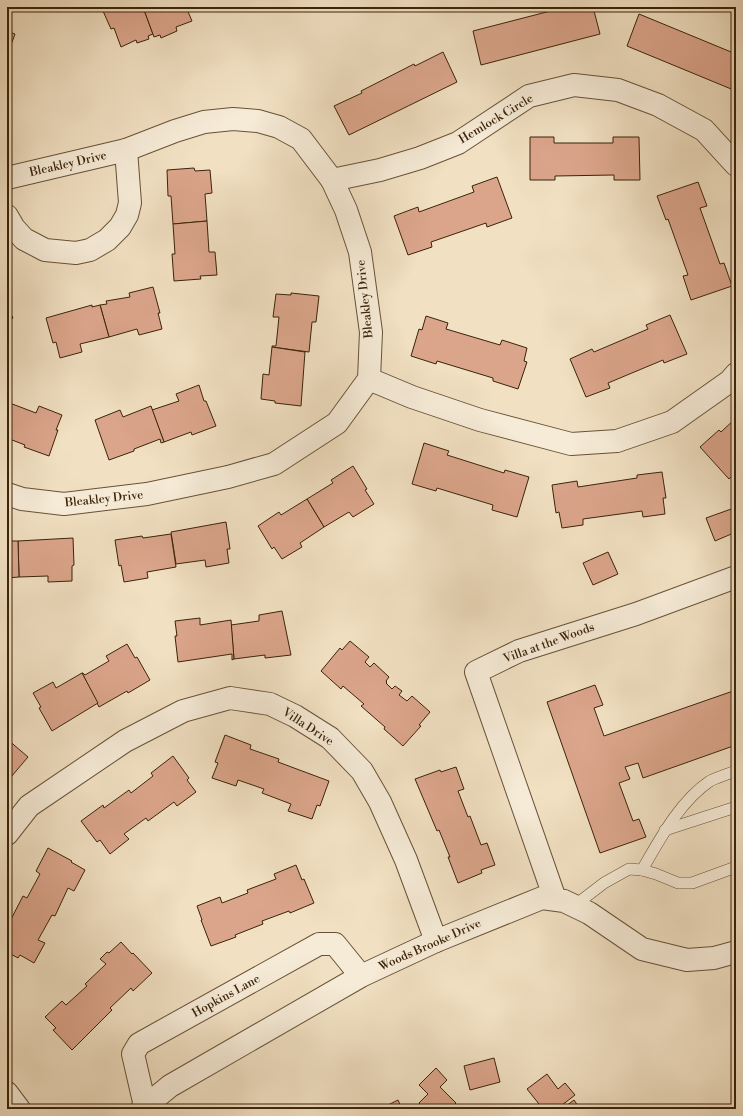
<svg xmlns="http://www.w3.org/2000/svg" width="743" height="1116" viewBox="0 0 743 1116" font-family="'Libre Bodoni',serif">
	<rect width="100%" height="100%" fill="#f1e0c2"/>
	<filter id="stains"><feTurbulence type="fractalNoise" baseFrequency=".005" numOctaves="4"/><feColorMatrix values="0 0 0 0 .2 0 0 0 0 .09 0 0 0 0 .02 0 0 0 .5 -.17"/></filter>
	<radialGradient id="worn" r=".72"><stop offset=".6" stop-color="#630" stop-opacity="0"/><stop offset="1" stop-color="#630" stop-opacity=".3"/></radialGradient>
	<g fill="#dba58b" stroke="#3b2309">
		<path d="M112,7H143L153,34L148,36L149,39L137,43L136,40L121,47L114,28L111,29L103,11Z"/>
		<path d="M143,7H186L192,21L176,27L177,31L161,38L160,35L154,37Z"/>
		<path d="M566,7H593L600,34L481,65L473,31Z"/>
		<path d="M639,14L736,54V91L627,46Z"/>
		<path d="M7,31L15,34L8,53H7Z"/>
		<path d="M443,52L457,82L349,135L334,106L362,93L361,91L414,64L415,66Z"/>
		<path d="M530,137H554V143H613V137H639L640,180H614V175L555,176V180H530Z"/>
		<path d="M194,168L195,171L210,170L212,193L205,194L207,221L173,224L171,196H168L167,170Z"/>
		<path d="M497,177L512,218L487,227L486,223L431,242L432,247L408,255L394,216L418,207L419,212L474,192L472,186Z"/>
		<path d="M698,182L707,206L700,208L720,264L724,263L732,286L691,300L683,276L688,275L668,219L666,220L657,196Z"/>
		<path d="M207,221L209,252H215L217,275L200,276L201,279L174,281L172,254H175L173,224Z"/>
		<path d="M153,287L160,313H158L162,329L139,335L137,329L109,337L100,305L107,304L106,301L130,297L129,293Z"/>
		<path d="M291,293L319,296L316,322H312L309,352L272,347V346H276L279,317H273L276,294L291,295Z"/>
		<path d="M92,305V307L100,305L109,337L80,344L82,352L60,358L56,342L53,343L46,318Z"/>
		<path d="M7,306L13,318L7,321Z"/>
		<path d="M670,315L687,354L664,363L663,360L608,383L610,388L586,397L570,359L592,349L594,352L648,329L646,325Z"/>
		<path d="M426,316L448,323L446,329L500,345L502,340L527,348L524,361L527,362L518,389L493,381V378L437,361L436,364L411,356L419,329L422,330Z"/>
		<path d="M272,347L305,352L301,406L275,403V401L261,399L263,374L269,375Z"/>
		<path d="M199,385L204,401H206L216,426L192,435L191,432L164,442L152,410L179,401L176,394Z"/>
		<path d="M7,402L36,413L39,406L62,415L56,430H58L49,456L24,447L25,445L7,438Z"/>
		<path d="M151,406L164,442L161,443L160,439L134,449V451L109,460L95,420L120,410L123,417Z"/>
		<path d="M736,418V472L729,479L700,447L719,430L721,432Z"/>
		<path d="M424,443L449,451L447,455L504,473L505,470L529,477L517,517L492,510L493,505L437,488L436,491L412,484Z"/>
		<path d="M353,466L367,489L365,490L374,504L353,517L349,512L324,527L307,499L333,483L331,480Z"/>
		<path d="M662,472L666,498H663L665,514L643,517L642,511L583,519V525L562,528L559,512L556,513L552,485L577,481L578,487L637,478V475Z"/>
		<path d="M307,499L324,527L300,543L302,547L282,559L274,547L272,549L258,526L279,512L281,515Z"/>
		<path d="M734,508L736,514V532L715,541L706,518Z"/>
		<path d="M226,522L230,549H227L229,563L206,567L205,560L176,564L171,532Z"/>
		<path d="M171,534L176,567L147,572L148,578L124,582L121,565L119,566L115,540L142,536L143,538Z"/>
		<path d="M73,538L74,565L72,566V581L48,582V576L19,577L18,541Z"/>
		<path d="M7,541H18L19,577L7,578Z"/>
		<path d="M608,552L618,574L593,585L583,563Z"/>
		<path d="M282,611L291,655L265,658V655L234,659L231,625L259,621V615Z"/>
		<path d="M200,618V625L231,620L234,659L232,660V654L178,662L175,636H177L175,621Z"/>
		<path d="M350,641L369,657L365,662L370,667L374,663L389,677L386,681L387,682L386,683L392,689L395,686L402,691L399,695L407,701L412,696L430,712L419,725L421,726L403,746L384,729L385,727L361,706L364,704L343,686L341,689L321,671L340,648L342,650Z"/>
		<path d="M127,644L135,658L137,657L150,680L128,693L127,691L99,707L82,673H83L85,675L109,661L106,656Z"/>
		<path d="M82,673L98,703L52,731L39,708L41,707L33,693L53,682L56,688Z"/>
		<path d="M595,685L603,705L594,708L604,736L736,690V745L643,778L638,763L625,767L630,779L619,783L633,821L639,819L646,837L600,853L547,702Z"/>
		<path d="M225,735L251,745L250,749L279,759L278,762L329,781L320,806L317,805L312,819L288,811L291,804L262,793L264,789L238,780L236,786L212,778L218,763L215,762Z"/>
		<path d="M7,739L28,757L11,777L9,775L7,777Z"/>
		<path d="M173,756L189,778L187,780L196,792L177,806L174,802L148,821L146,818L124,834L129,839L110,854L100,840L97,842L81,821L103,805L104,808L129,790L131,793L153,776L151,773Z"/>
		<path d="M456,767L464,789L458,791L468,817L470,816L481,845L487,843L495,865L481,870L482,873L458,883L448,857H450L439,830L437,831L415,779L440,770L441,772Z"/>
		<path d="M48,848L72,861L71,862L85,870L74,891L68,888L55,916L52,915L38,940L45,943L34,963L20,955L18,958L7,952V927L23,896L27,898L40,874L36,871Z"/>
		<path d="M296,865L302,880L304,879L314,903L290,913L289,911L262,921L263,924L235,935L236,937L211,946L201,920H202L197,906L220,897L222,903L248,893L247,890L276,879L274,874Z"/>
		<path d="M121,942L132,954L133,953L152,973L133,991L131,988L110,1008L112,1010L72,1050L53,1030L56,1028L45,1017L62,1001L66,1005L87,986L85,984L106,964L100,959L107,952L109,953Z"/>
		<path d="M494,1058L500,1082L470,1090L464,1066Z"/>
		<path d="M436,1068L447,1080L440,1087L456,1103L450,1109H424L419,1103L428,1094L419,1085Z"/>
		<path d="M547,1074L558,1089L565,1083L575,1095L557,1109H543L527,1089Z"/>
		<path d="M398,1100L402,1109H388L386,1106Z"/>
		<path d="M574,1100L580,1109H562Z"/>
	</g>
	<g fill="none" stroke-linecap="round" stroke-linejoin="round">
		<g stroke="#685237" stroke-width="12">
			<g id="lane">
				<path d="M665,830L736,807"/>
				<path d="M642,870C660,839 680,801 710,781C718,777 728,774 736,771"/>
				<path d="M574,906L604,883L629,869L642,870L656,874L678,883H692L736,867"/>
			</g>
		</g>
		<g stroke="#685237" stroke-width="24">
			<g id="street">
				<path d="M7,178L126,150L175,131L204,122L233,119L258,121L279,127L301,139L332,180L346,210L360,252L371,332L369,379L337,423L274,464L228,477L147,494L64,504L22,499L7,494"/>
				<path d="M332,180L380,170L420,158L458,143L529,96L574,85L618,90L658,105L704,130L736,165"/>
				<path d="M7,216L14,228L24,239L45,250L76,253L90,250L107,240L120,227L127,215L130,203L126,150"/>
				<path d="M369,379L412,397L480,420L571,444L617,441L672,422L730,381L736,374"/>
				<path d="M7,834L29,806L125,741L183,711L230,698L270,704L295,716L330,738L362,771L380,802L406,860L436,941"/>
				<path d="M555,899L476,672L519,651L636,614L736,577"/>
				<path d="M7,1093L19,1109"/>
				<path d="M145,1106L133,1054L139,1044L319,944H335L361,976"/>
				<path d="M142,1109L170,1086L361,976L436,941L542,898L564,901L589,913L642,949L687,960L714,958L736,952"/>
			</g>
		</g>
		<use href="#lane" stroke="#f6ebd7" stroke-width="11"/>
		<use href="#street" stroke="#f6ebd7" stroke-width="22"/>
	</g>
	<g text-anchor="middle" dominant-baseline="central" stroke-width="3.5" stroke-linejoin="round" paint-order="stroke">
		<g font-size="12" fill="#3b2309" stroke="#f6ebd7">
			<text transform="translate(496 119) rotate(-31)">Hemlock Circle</text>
			<text transform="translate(68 164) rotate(-13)">Bleakley Drive</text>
			<text transform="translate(365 299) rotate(-96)">Bleakley Drive</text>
			<text transform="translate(104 499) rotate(-6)">Bleakley Drive</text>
			<text transform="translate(549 643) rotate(-20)">Villa at the Woods</text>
			<text transform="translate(308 727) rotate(33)">Villa Drive</text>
			<text transform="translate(430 945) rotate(-24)">Woods Brooke Drive</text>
			<text transform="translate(226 996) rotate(-29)">Hopkins Lane</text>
		</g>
	</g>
	<rect width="743" height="1116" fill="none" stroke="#f1e0c2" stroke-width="24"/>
	<rect x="8" y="8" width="727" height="1100" fill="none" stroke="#3b2309" stroke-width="2"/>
	<rect x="12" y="12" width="719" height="1092" fill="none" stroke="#3b2309"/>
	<rect width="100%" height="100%" filter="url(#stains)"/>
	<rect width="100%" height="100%" fill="url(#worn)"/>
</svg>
